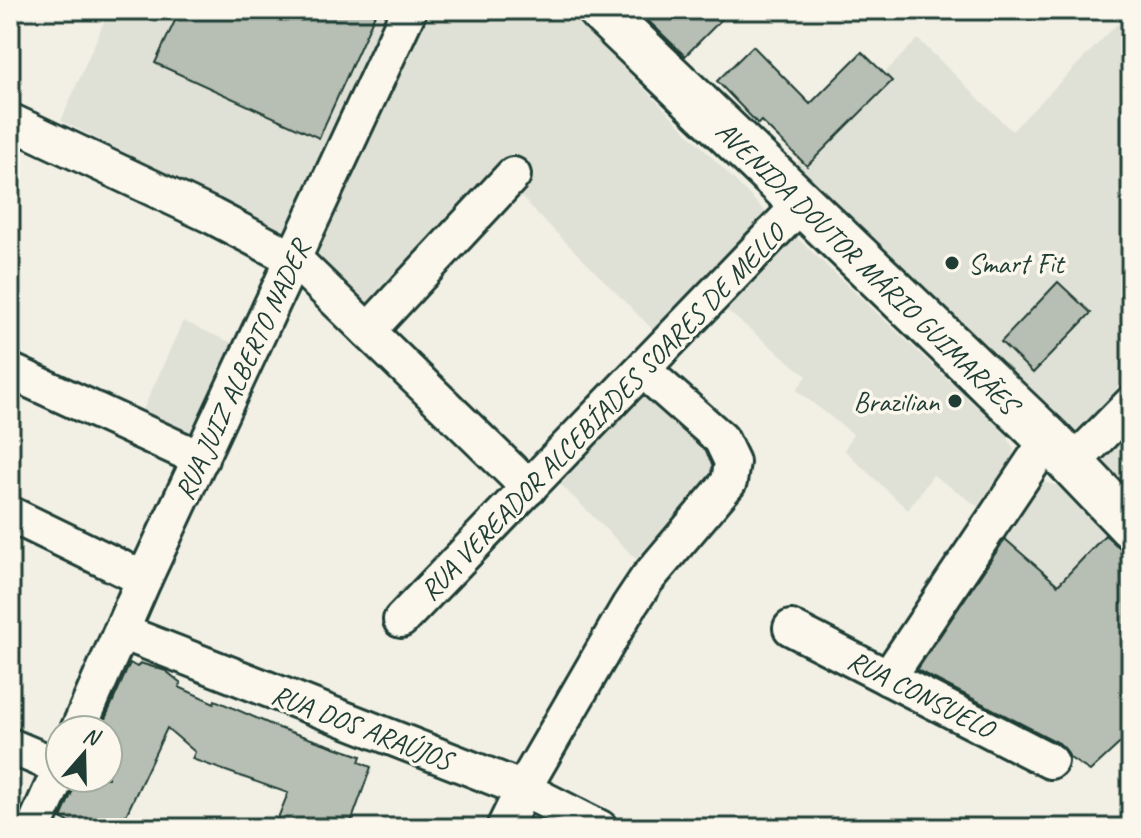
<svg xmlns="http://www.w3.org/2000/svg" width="1141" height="838" viewBox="0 0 1141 838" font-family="Caveat,sans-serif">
	<rect width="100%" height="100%" fill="#f2f0e5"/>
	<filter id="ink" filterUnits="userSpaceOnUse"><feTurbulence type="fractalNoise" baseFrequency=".0125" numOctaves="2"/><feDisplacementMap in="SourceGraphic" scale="16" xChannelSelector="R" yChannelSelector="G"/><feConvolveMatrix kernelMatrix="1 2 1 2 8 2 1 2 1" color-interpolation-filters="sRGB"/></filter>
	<g filter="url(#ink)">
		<g fill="#e0e1d6">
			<path d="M109,10H391L285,232L61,121Z"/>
			<path d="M428,10H567L769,215L658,335L518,194L535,174L512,153L364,307L314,258Z"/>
			<path d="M1131,10V382L1075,439L794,165L918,39L1012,131Z"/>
			<path d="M795,236L1007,435L1014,450L1010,463L980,508L933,475L908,510L844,450L853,434L796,390L807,376L726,310Z"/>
			<path d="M183,321L234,344L190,437L141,414Z"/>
			<path d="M645,386L716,455L713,474L636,559L557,481Z"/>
			<path d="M1131,431V505L1095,467Z"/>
			<path d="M1043,482L1059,486L1131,553V657L1046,575L1003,538Z"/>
			<path d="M10,793L27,800L13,828H10Z"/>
		</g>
		<g fill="#b7beb3" stroke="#1f3d34" stroke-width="2">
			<path d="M180,10H377L319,138L155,63Z"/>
			<path d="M637,10H731L685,56Z"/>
			<path d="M753,46L810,104L862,52L892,81L807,166L761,121L758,124L717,81Z"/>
			<path d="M1058,282L1091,313L1033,373L1001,342Z"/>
			<path d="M1105,535L1131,557V733L1090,771L1070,758L1066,750L1059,743L917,670L1005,539L1058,585Z"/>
			<path d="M130,663L137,667L140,663L166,671L181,683L179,687L214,703L215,700L279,728L361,756L359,762L371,767L349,828H274L288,793L192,759L195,752L167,728L120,828H93L80,822L78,827L61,818L75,785L77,786L81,778H108V730H100Z"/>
		</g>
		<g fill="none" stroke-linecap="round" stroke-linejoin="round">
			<g stroke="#1f3d34" stroke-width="40">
				<g id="minor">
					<path d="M10,121L212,216L294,259L529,488"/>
					<path d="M368,331L513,175"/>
					<path d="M10,371L201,459"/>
					<path d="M1072,464L1131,404"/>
					<path d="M10,514L144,579"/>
					<path d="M401,620L802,203"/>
					<path d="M791,628L1050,761"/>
					<path d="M122,632L523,789L600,828"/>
					<path d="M888,678L1048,439"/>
					<path d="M78,730L144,579L409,10"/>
					<path d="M10,746L60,767"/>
					<path d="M34,828L60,770"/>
					<path d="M504,828L523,789L629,606L647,579L729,482L732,462L721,439L643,370"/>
				</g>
			</g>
			<g stroke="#1f3d34" stroke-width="50">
				<path id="major" d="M600,10L1048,439L1131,526"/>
			</g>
			<use href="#minor" stroke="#fbf7ec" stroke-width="34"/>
			<use href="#major" stroke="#fbf7ec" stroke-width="44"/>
		</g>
	</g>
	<g fill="#1f3d34" stroke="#fbf7ec" stroke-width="3">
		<circle cx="952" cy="263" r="8"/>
		<circle cx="955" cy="401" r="8"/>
	</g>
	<g text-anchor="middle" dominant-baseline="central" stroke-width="7" stroke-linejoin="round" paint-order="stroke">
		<g font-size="28" fill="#1f3d34" stroke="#fbf7ec" text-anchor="start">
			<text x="968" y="263">Smart Fit</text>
			<text x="939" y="401" text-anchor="end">Brazilian</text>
		</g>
		<g font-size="28" fill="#1f3d34" stroke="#fbf7ec">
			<text transform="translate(867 267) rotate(44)">AVENIDA DOUTOR MÁRIO GUIMARÃES</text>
			<text transform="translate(242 370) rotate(-65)">RUA JUIZ ALBERTO NADER</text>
			<text transform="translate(602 412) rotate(-46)">RUA VEREADOR ALCEBÍADES SOARES DE MELLO</text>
			<text transform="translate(921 694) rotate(27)">RUA CONSUELO</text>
			<text transform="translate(362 727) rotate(21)">RUA DOS ARAÚJOS</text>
		</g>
	</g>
	<rect width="1141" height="838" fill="none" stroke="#fbf7ec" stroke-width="40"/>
	<rect x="20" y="20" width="1101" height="798" fill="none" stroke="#1f3d34" stroke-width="3" filter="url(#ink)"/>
	<g transform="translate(84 754) rotate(20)"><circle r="38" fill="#fbf7ec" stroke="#a3ada2" stroke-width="2"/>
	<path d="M0-6L14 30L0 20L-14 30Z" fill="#1f3d34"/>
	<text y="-12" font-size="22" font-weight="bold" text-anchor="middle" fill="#1f3d34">N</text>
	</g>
</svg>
